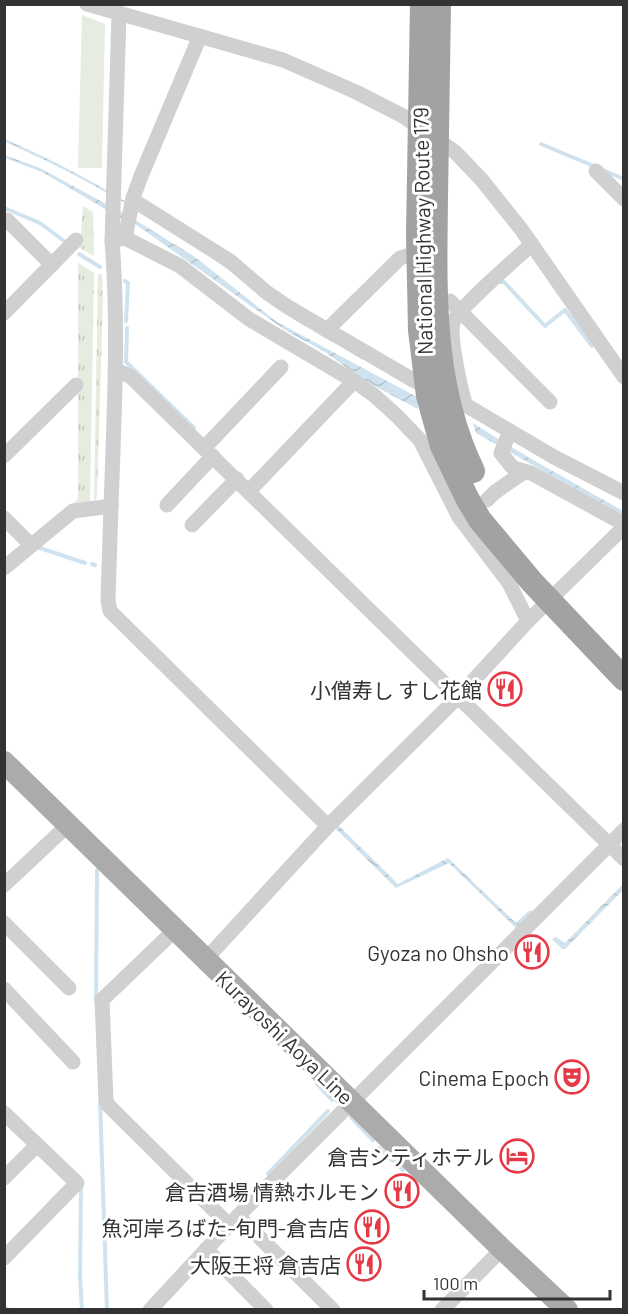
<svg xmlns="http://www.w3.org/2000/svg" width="628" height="1314" viewBox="0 0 628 1314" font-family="Barlow,'Noto Sans JP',sans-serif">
	<defs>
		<pattern id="grass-tufts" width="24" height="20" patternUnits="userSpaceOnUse" patternTransform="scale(1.5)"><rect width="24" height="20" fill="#e6ecdf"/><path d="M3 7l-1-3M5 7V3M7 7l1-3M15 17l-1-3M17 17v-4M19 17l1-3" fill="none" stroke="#c6cbc0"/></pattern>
		<pattern id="water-waves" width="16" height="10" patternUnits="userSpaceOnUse" patternTransform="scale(1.5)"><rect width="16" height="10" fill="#cfe2ee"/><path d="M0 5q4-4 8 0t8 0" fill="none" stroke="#b2c2cd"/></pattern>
	</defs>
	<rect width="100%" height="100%" fill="#fff"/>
	<g fill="url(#grass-tufts)">
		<path d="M83,206L93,212L94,256L80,248Z"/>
		<path d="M78,263L94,273L90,501L71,505L78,499Z"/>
		<path d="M98,274H102L103,297L97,498L94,501Z"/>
	</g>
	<path fill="#e6ecdf" d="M82,15L105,24L102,168H78Z"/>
	<g fill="url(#water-waves)">
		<path d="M4,139C81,171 150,215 219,261C268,293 316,325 365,358L363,360C332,341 299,324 269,303C255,292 241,279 227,269C161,221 79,174 5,142Z"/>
		<path d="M4,155L40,168L132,218L195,257L277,322L417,397L418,409L367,382L325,352L285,330L131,221L122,219L42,172L5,158Z"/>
		<path d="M473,423C522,455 573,482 623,511V516L476,433Z"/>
		<path d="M338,825L398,884L448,858L516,923L530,910L533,912L516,928L449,863L396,888L335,828Z"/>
		<path d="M623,884V890L565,949H562L552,939L556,937L565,943Z"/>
	</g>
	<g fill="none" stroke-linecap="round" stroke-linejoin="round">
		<g stroke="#cfe2ee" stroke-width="4">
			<path d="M541,144L596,167"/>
			<path d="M605,171L624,179"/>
			<path d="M4,208L40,223L64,241"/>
			<path d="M79,254L100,267"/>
			<path d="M125,281L128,283L126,321"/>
			<path d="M500,282H504L545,326L565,310L592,346"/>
			<path d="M127,328L126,362L194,428"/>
			<path d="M37,547L85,563"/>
			<path d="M92,564L95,565"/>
			<path d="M96,1001L97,870"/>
			<path d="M317,1084L332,1100"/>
			<path d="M100,1101L107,1310"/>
			<path d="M351,1117L373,1140"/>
			<path d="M379,1148L403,1170"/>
			<path d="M268,1174L328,1111"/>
			<path d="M81,1185L80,1277L82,1310"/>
			<path d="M4,1306L8,1310"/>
		</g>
		<g stroke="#d0d0d0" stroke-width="15">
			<path d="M87,4L283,60L356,92L403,116L455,152L481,179L521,229L624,377"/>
			<path d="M596,171L624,199"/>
			<path d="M133,200L230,261L266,292L288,307L413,380L469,407L554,457L624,493"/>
			<path d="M7,220L52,265"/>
			<path d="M125,238L180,266L249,319L354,381L375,396L397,416L420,440L459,517L509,583L528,621"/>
			<path d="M112,241L119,15"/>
			<path d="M450,301L550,402"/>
			<path d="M4,313L76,240"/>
			<path d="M327,330L400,258L406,256"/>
			<path d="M115,370L130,376L624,859"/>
			<path d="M466,406C461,391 449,337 453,323C456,310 518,257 532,244"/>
			<path d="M510,431L501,453L513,468L531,473L624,524"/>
			<path d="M204,448L281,367"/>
			<path d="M4,456L76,385"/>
			<path d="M249,491L354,381"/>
			<path d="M487,500L495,492L524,472"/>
			<path d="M167,505L213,456"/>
			<path d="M111,506L108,600L110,611L328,826"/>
			<path d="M4,518L31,545"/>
			<path d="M192,525L237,479"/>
			<path d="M4,568L73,511L111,506C114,418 119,329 112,241L125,238L133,198L141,176L200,36"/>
			<path d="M4,885L68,825"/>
			<path d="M4,923L69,988"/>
			<path d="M176,929L102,1000L106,1100L108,1105L229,1225"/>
			<path d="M206,959L328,826L459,696L528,621L624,527"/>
			<path d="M4,989L73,1062"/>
			<path d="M4,1113L77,1183L4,1258"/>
			<path d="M4,1178L37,1145"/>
			<path d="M238,1216L333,1310"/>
			<path d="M206,1249L266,1310"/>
			<path d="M150,1310L229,1225L624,830"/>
			<path d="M442,1310L502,1249"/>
		</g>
		<path stroke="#ababab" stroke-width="22" d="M4,762L502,1249L567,1310"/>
		<path stroke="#a2a2a2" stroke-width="24" d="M467,498L480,520L532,582L624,679"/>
		<g stroke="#a2a2a2" stroke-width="24">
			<path d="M422,4L418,233L420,330L428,396L442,446L467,498"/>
			<path d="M439,4C438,69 437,133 436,197C435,290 431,385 473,471"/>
		</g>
	</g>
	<defs>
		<g id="restaurant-ring" transform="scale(1.725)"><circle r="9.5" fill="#fff" stroke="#e63946" stroke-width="1.5"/><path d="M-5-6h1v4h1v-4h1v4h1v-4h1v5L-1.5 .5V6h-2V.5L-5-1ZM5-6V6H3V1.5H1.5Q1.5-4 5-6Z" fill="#e63946"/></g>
		<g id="theatre-ring" transform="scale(1.725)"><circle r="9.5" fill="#fff" stroke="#e63946" stroke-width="1.5"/><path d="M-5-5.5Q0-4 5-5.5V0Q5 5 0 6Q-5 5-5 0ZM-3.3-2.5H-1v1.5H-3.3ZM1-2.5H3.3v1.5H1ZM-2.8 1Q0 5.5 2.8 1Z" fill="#e63946"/></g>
		<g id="hotel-ring" transform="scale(1.725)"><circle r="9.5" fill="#fff" stroke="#e63946" stroke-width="1.5"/><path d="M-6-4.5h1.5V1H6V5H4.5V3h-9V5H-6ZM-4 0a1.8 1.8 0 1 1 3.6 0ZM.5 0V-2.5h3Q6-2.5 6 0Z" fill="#e63946"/></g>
	</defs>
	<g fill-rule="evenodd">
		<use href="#restaurant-ring" x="505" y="689"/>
		<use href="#restaurant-ring" x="532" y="952"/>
		<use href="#theatre-ring" x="572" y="1077"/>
		<use href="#hotel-ring" x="517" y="1156"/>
		<use href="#restaurant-ring" x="402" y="1191"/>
		<use href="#restaurant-ring" x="372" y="1227"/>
		<use href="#restaurant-ring" x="364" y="1264"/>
	</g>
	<g text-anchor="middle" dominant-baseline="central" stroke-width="6" stroke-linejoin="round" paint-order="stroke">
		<g font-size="21" fill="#333" stroke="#fff">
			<text transform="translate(422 231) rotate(-91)">National Highway Route 179</text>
			<text transform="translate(285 1037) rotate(44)">Kurayoshi Aoya Line</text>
		</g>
		<g font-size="21" fill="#333" stroke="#fff" text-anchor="end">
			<text x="482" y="689">小僧寿し すし花館</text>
			<text x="509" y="952">Gyoza no Ohsho</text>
			<text x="549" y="1077">Cinema Epoch</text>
			<text x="494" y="1156">倉吉シティホテル</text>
			<text x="379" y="1191">倉吉酒場 情熱ホルモン</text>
			<text x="349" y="1227">魚河岸ろばた-旬門-倉吉店</text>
			<text x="341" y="1264">大阪王将 倉吉店</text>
		</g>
	</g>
	<rect width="628" height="1314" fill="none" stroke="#333333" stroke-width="12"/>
	<path d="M424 1290v9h186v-9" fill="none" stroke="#333333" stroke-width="3"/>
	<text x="433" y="1290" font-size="18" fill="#333333" stroke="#ffffff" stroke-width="4.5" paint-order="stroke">100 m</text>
</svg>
